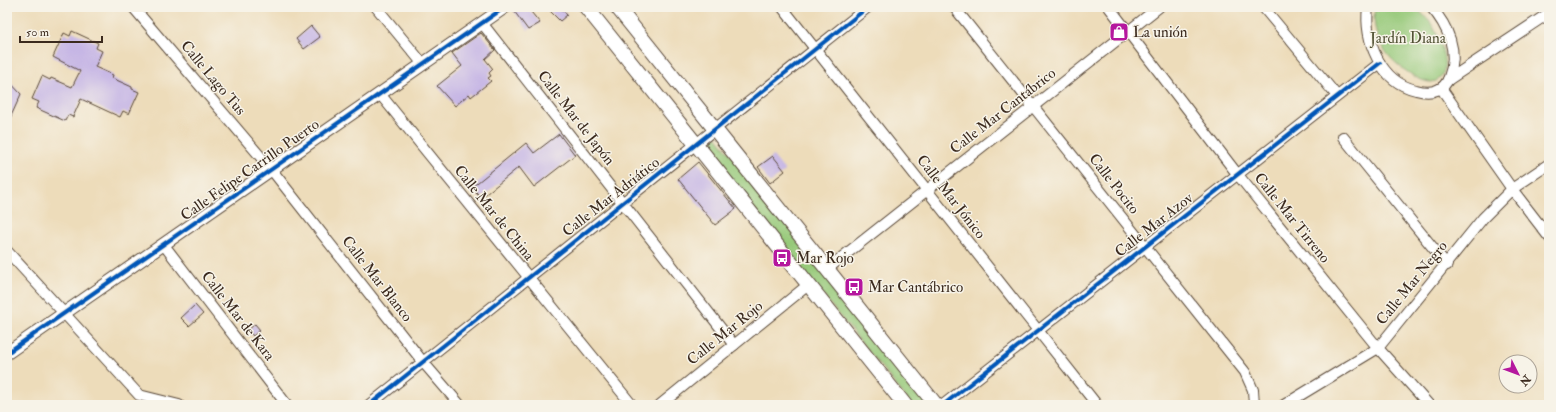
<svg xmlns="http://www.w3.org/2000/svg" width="1556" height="412" viewBox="0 0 1556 412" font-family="'IM FELL Double Pica',serif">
	<rect width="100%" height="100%" fill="#f7f3e8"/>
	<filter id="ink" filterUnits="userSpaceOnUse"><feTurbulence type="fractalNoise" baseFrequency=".025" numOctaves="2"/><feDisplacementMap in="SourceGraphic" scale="8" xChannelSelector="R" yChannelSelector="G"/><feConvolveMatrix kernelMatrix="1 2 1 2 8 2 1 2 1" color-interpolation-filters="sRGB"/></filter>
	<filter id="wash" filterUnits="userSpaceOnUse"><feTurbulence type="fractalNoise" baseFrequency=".012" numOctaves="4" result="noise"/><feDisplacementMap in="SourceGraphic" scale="16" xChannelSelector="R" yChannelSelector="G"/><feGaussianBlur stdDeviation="0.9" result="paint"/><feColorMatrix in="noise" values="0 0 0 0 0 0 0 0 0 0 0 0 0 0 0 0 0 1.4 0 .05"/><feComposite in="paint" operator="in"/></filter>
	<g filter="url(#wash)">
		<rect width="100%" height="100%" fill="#eddcba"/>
		<g fill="#96c979" stroke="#687a4c">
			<path d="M1375,7H1415C1420,12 1426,17 1430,22C1439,34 1457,80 1431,82C1424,82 1417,78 1411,74C1387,60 1370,36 1375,7Z"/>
			<path d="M715,135L932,405H912L702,146Z"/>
		</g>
		<g id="blocks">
			<g fill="#c6b6e5">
				<path d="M520,7H527L540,23L528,30L514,11Z"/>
				<path d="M555,7H560L567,15L560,21L550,11Z"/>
				<path d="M311,26L320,37L304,49L296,39Z"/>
				<path d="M72,31L98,43L96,48L102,51L95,67L113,75L112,78L132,87V89L139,92L129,114L123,111L120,117L81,99L73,117L68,115L65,121L36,108L39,102L32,99L42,76L50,80L51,78L72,87L80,71L53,57L64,33L70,36Z"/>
				<path d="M481,33L495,50L485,59L493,69L489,73L491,76L488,78L491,81L471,97L469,94L455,106L437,86L462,66L452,53Z"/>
				<path d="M7,79L21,94L7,125Z"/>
				<path d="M559,134L575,155L534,187L519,167L481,198L472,187L526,143L534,153Z"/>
				<path d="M773,156L785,171L770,183L758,167Z"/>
				<path d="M698,162L736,209L715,225L678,179Z"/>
				<path d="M195,305L203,314L189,326L181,318Z"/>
				<path d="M255,324L260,330L253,336L248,330Z"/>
			</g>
		</g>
	</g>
	<g filter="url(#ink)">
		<use href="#blocks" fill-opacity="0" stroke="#564535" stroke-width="1"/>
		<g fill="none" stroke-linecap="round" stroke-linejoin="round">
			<g stroke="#564535" stroke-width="12">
				<g id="minor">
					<path d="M133,7L271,169L423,362L460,405"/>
					<path d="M376,7L423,64"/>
					<path d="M782,7L1097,405"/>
					<path d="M954,7L1245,372L1253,390L1254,405"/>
					<path d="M1109,7L1238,175L1378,348L1429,405"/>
					<path d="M1263,7L1337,96"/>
					<path d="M1368,7C1364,40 1380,82 1416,90C1423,92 1430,93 1437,90C1443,88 1447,83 1449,77C1459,52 1448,26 1431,7"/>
					<path d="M482,23L734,345"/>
					<path d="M1448,80L1549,13"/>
					<path d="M1441,88L1512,189L1549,237"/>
					<path d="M380,94L632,405"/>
					<path d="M1343,137L1447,265"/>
					<path d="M164,245L287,405"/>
					<path d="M7,251L139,395L179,405"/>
					<path d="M827,269L1159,7"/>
					<path d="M369,405L868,7"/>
					<path d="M660,405L808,285"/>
					<path d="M943,405L1380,63"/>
					<path d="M1284,405L1378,348L1483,218L1512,189L1549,164"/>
				</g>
			</g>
			<g stroke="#564535" stroke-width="14">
				<path id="tertiary" d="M7,353L505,7"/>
			</g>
			<g stroke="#564535" stroke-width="16">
				<g id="secondary">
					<path d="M586,7L905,405"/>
					<path d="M617,7L936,405"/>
				</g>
			</g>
			<use href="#minor" stroke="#fff" stroke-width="10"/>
			<use href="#tertiary" stroke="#fff" stroke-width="12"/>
			<use href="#secondary" stroke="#fff" stroke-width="14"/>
			<g stroke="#f7f3e8" stroke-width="6">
				<g id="cycleway">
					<path d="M7,353L505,7"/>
					<path d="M369,405L868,7"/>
					<path d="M943,405L1380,63"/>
				</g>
			</g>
			<use href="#cycleway" stroke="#0057b8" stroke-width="4"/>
		</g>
	</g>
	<defs>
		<g id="shop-square" transform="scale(1)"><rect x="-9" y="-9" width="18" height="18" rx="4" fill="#b5179e" stroke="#f7f3e8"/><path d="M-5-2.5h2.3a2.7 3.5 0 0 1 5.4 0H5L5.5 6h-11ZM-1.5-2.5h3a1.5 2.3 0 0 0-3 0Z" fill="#fff"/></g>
		<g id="bus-square" transform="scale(1)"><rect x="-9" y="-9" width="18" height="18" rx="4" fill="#b5179e" stroke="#f7f3e8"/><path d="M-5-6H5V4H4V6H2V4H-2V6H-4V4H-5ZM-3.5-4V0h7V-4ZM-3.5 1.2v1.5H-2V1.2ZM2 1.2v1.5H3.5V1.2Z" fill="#fff"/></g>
	</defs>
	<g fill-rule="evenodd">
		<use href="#shop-square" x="1119" y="32"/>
		<use href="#bus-square" x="782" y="258"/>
		<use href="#bus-square" x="854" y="287"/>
	</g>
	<g text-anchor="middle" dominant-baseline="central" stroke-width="3" stroke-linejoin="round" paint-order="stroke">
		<g font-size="15" fill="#3b2a1e" stroke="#f7f3e8" text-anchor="start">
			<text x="1133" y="32">La unión</text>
			<text x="796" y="258">Mar Rojo</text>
			<text x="868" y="287">Mar Cantábrico</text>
		</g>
		<g font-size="15" fill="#525235" stroke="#f7f3e8">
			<text x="1408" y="38">Jardín Diana</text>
		</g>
		<g font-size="15" fill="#3b2a1e" stroke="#f7f3e8">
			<text transform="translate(213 78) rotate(50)">Calle Lago Tus</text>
			<text transform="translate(1003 111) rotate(-38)">Calle Mar Cantábrico</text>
			<text transform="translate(576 118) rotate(52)">Calle Mar de Japón</text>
			<text transform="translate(250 170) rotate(-35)">Calle Felipe Carrillo Puerto</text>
			<text transform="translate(1114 184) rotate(52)">Calle Pocito</text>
			<text transform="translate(611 197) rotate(-38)">Calle Mar Adriático</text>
			<text transform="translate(951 197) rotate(52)">Calle Mar Jónico</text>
			<text transform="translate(494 213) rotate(51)">Calle Mar de China</text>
			<text transform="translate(1292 218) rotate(51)">Calle Mar Tirreno</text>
			<text transform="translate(1154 225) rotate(-38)">Calle Mar Azov</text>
			<text transform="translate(377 279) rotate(52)">Calle Mar Blanco</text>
			<text transform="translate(1412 283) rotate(-51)">Calle Mar Negro</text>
			<text transform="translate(238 316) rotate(52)">Calle Mar de Kara</text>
			<text transform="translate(725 333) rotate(-39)">Calle Mar Rojo</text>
		</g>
	</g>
	<rect width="1556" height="412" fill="none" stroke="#f7f3e8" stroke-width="24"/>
	<g transform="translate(1518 374) rotate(132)"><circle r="19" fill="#f7f3e8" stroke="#aca397"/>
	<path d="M0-3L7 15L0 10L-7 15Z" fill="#b5179e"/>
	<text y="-6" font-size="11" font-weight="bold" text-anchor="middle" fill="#3b2a1e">N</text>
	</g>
	<path d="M20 36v6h82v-6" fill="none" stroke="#3b2a1e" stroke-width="2"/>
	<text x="26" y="36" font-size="12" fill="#3b2a1e" stroke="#f7f3e8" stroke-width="3" paint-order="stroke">50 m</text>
</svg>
